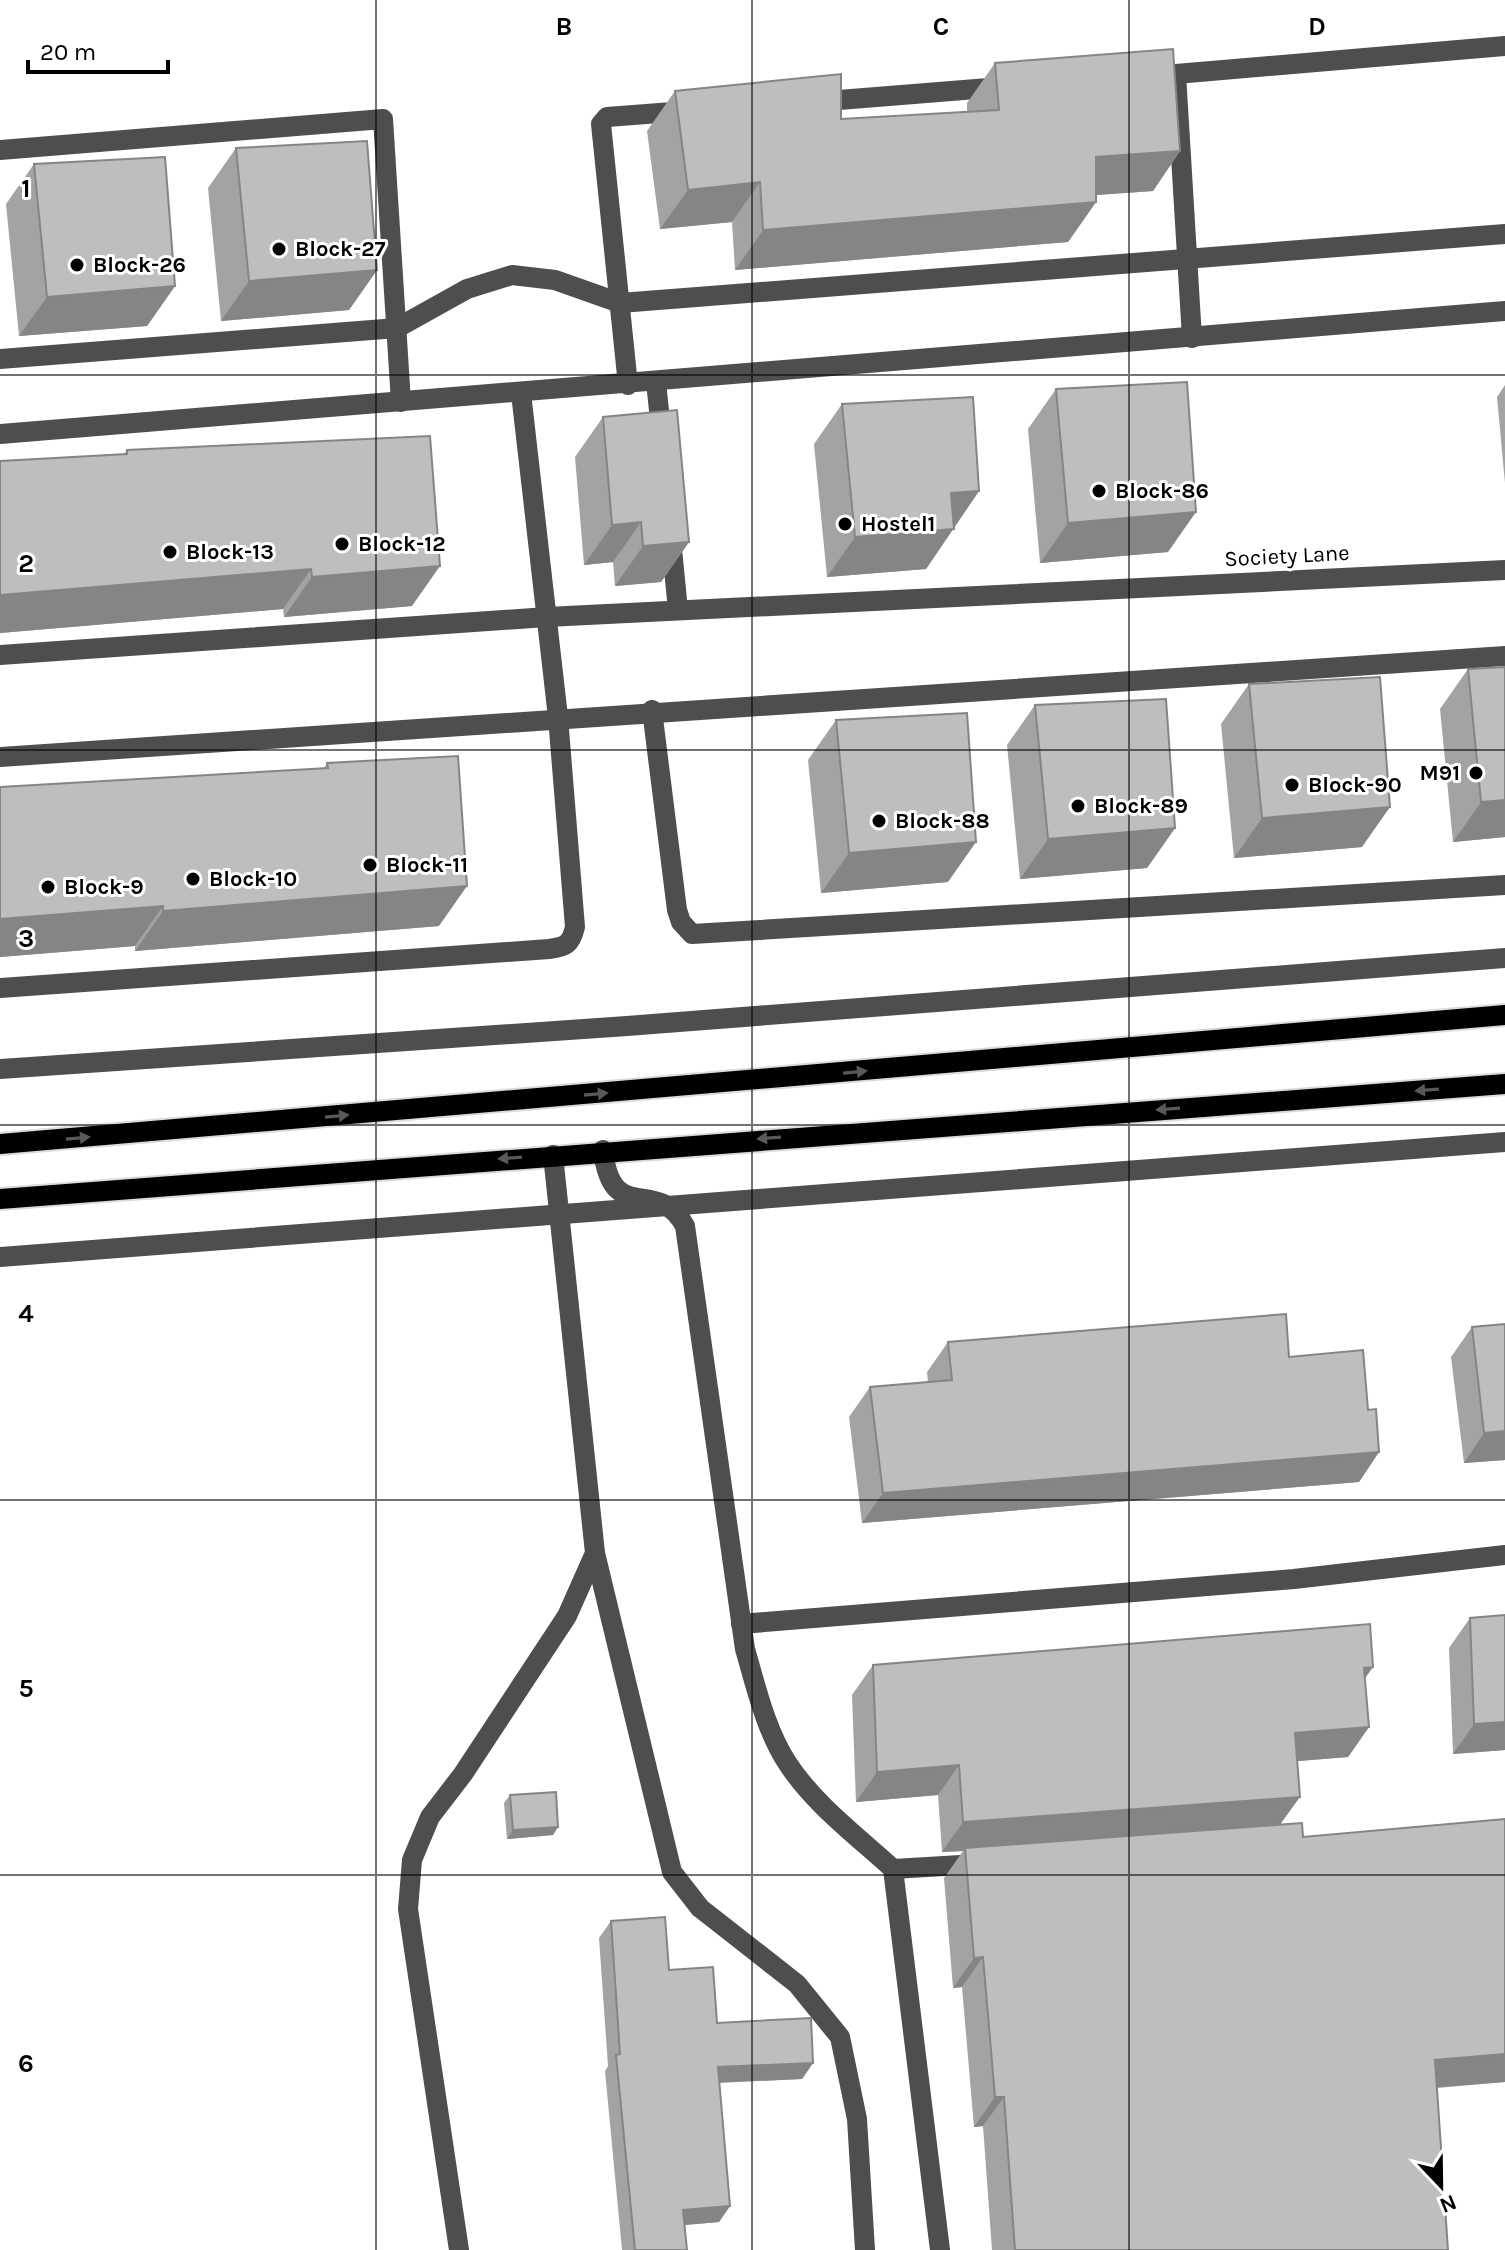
<svg xmlns="http://www.w3.org/2000/svg" width="1505" height="2250" viewBox="0 0 1505 2250" font-family="Karla,sans-serif">
	<rect width="100%" height="100%" fill="#fff"/>
	<g fill="none" stroke-linecap="round" stroke-linejoin="round">
		<g stroke="#dbdbdb" stroke-width="24">
			<g id="major">
				<path d="M0,1144L1505,1015"/>
				<path d="M0,1199L1505,1084"/>
			</g>
		</g>
		<g stroke="#4e4e4e" stroke-width="20">
			<path d="M1176,74L1505,46"/>
			<path d="M1149,76L1176,74L1192,338"/>
			<path d="M814,102L1001,87"/>
			<path d="M0,150L383,119L401,402"/>
			<path d="M0,359L397,328L467,289L512,275L555,280L620,303L1505,234"/>
			<path d="M656,382L662,439"/>
			<path d="M628,385L601,124L607,117L686,111"/>
			<path d="M0,434L1505,311"/>
			<path d="M671,539L678,610"/>
			<path d="M0,655L547,617L1505,570"/>
			<path d="M652,710L677,910L681,922L692,934L1505,885"/>
			<path d="M0,757L1505,656"/>
			<path d="M0,988L549,949C566,947 571,944 575,927L558,717L521,393"/>
			<path d="M0,1069L627,1026L1505,958"/>
			<path d="M603,1150C612,1228 657,1174 685,1226L745,1649C756,1687 766,1731 788,1764C815,1805 857,1836 893,1869L978,1864"/>
			<path d="M0,1257L1505,1142"/>
			<path d="M595,1553L672,1872L700,1908L797,1984L840,2037L857,2119L865,2250"/>
			<path d="M741,1624L1294,1579L1505,1555"/>
			<path d="M893,1869L940,2250"/>
			<path d="M459,2250L408,1909L412,1860L430,1817L463,1774L567,1616L595,1553L553,1155"/>
		</g>
		<use href="#major" stroke="#000" stroke-width="20"/>
	</g>
	<g fill="#a3a3a3">
		<path d="M995,63L1180,151L1153,191L1096,195V202L1068,242L735,270L732,222L660,229L647,131L675,91L841,119L967,112V103Z"/>
		<path d="M236,148L377,270L349,310L221,321L208,188Z"/>
		<path d="M34,164L175,286L147,326L19,336L6,204Z"/>
		<path d="M1505,385V483L1497,397Z"/>
		<path d="M1056,389L1168,552L1040,563L1028,429Z"/>
		<path d="M842,404L979,491L926,569L827,577L814,444Z"/>
		<path d="M603,417L689,542L661,582L615,586L613,562L584,565L575,457Z"/>
		<path d="M127,450L412,606L284,617L283,609L0,633V461L124,454Z"/>
		<path d="M1468,669L1505,837L1453,842L1440,709Z"/>
		<path d="M1249,684L1362,847L1234,858L1221,724Z"/>
		<path d="M1035,705L1175,828L1147,868L1020,879L1007,745Z"/>
		<path d="M836,720L948,882L821,893L808,760Z"/>
		<path d="M327,763L439,926L135,951V946L0,957V787L324,768Z"/>
		<path d="M1472,1327L1505,1460L1464,1463L1451,1357Z"/>
		<path d="M948,1342L1289,1357L1368,1410L1379,1452L1359,1482L862,1523L849,1417L870,1387L928,1382L927,1372Z"/>
		<path d="M1470,1618L1505,1750L1453,1754L1449,1648Z"/>
		<path d="M873,1665L1365,1678L1369,1727L1348,1757L1298,1761L1281,1824L1303,1837L1505,1819V2082L1437,2088L1448,2250H992L983,2126L974,2127L962,1987L953,1988L944,1878L963,1851L942,1852L938,1795L856,1802L852,1695Z"/>
		<path d="M510,1795L558,1827L553,1835L507,1839L504,1803Z"/>
		<path d="M611,1921L669,1970L717,2023L813,2063L802,2079L719,2083L730,2206L719,2222L685,2225L687,2250H622L605,2071L608,2066L599,1938Z"/>
	</g>
	<g fill="#858585">
		<path d="M1180,151L1153,191L1068,197L1096,157Z"/>
		<path d="M760,182L732,222L660,229L688,190Z"/>
		<path d="M1096,202L1068,242L735,270L763,230Z"/>
		<path d="M377,270L349,310L221,321L249,281Z"/>
		<path d="M175,286L147,326L19,336L47,297Z"/>
		<path d="M979,491L926,569L827,577L855,537L951,493Z"/>
		<path d="M1196,512L1168,552L1040,563L1068,523Z"/>
		<path d="M641,522L613,562L584,565L612,525Z"/>
		<path d="M689,542L661,582L615,586L643,546Z"/>
		<path d="M440,566L412,606L284,617L312,577Z"/>
		<path d="M311,569L283,609L0,633V595Z"/>
		<path d="M1505,800V837L1453,842L1481,802Z"/>
		<path d="M1390,807L1362,847L1234,858L1262,818Z"/>
		<path d="M1175,828L1147,868L1020,879L1048,839Z"/>
		<path d="M976,842L948,882L821,893L849,853Z"/>
		<path d="M467,886L439,926L135,951L163,911Z"/>
		<path d="M163,906L135,946L0,957V919Z"/>
		<path d="M1505,1431V1460L1464,1463L1484,1433Z"/>
		<path d="M1379,1452L1359,1482L862,1523L883,1493Z"/>
		<path d="M1373,1667L1352,1697L1364,1668Z"/>
		<path d="M1505,1722V1750L1453,1754L1474,1724Z"/>
		<path d="M1369,1727L1348,1757L1274,1763L1295,1733Z"/>
		<path d="M959,1765L938,1795L856,1802L877,1772Z"/>
		<path d="M1300,1797L1279,1826L965,1848L963,1851L942,1852L963,1822Z"/>
		<path d="M558,1827L553,1835L507,1839L513,1830Z"/>
		<path d="M983,1957L962,1987L953,1988L974,1958Z"/>
		<path d="M1505,2054V2082L1414,2089L1435,2060Z"/>
		<path d="M813,2063L802,2079L706,2083L718,2067Z"/>
		<path d="M995,2097H1004L983,2126L974,2127Z"/>
		<path d="M730,2206L719,2222L672,2226L683,2210Z"/>
	</g>
	<g fill="#bebebe" stroke="#858585" stroke-width="2">
		<path d="M1173,49L1180,151L1096,157V202L763,230L760,182L688,190L675,91L841,74V119L999,110L995,63Z"/>
		<path d="M367,141L377,270L249,281L236,148Z"/>
		<path d="M165,157L175,286L47,297L34,164Z"/>
		<path d="M1187,382L1196,512L1068,523L1056,389Z"/>
		<path d="M973,397L979,491L951,493L954,529L855,537L842,404Z"/>
		<path d="M677,410L689,542L643,546L641,522L612,525L603,417Z"/>
		<path d="M430,436L440,566L312,577L311,569L0,595V461L127,454V450Z"/>
		<path d="M1505,667V800L1481,802L1468,669Z"/>
		<path d="M1380,677L1390,807L1262,818L1249,684Z"/>
		<path d="M1166,699L1175,828L1048,839L1035,705Z"/>
		<path d="M967,713L976,842L849,853L836,720Z"/>
		<path d="M458,756L467,886L163,911V906L0,919V787L328,768L327,763Z"/>
		<path d="M1286,1314L1289,1357L1363,1350L1368,1410L1376,1409L1379,1452L883,1493L870,1387L952,1380L948,1342Z"/>
		<path d="M1505,1324V1431L1484,1433L1472,1327Z"/>
		<path d="M1505,1615V1722L1474,1724L1470,1618Z"/>
		<path d="M1370,1624L1373,1667L1364,1668L1369,1727L1295,1733L1300,1797L963,1822L959,1765L877,1772L873,1665Z"/>
		<path d="M556,1792L558,1827L513,1830L510,1795Z"/>
		<path d="M1505,1819V2054L1435,2060L1448,2250H1015L1004,2097H995L983,1957L974,1958L965,1848L1302,1823L1303,1837Z"/>
		<path d="M665,1917L669,1970L713,1967L717,2023L811,2018L813,2063L718,2067L730,2206L683,2210L687,2250H635L616,2055L620,2054L611,1921Z"/>
	</g>
	<defs><path id="oneway-solid" d="M-6-.8H1V-3.2L6.5 0L1 3.2V.8H-6Z" transform="scale(2)"/></defs>
	<g fill="#595959">
		<use href="#oneway-solid" transform="translate(855 1072) rotate(-5)"/>
		<use href="#oneway-solid" transform="translate(1427 1090) rotate(176)"/>
		<use href="#oneway-solid" transform="translate(596 1094) rotate(-5)"/>
		<use href="#oneway-solid" transform="translate(1168 1109) rotate(176)"/>
		<use href="#oneway-solid" transform="translate(337 1116) rotate(-5)"/>
		<use href="#oneway-solid" transform="translate(78 1138) rotate(-5)"/>
		<use href="#oneway-solid" transform="translate(769 1138) rotate(176)"/>
		<use href="#oneway-solid" transform="translate(510 1158) rotate(176)"/>
	</g>
	<path fill="none" stroke="#000" stroke-width="2" stroke-opacity="0.55" d="M376,0V2250M752,0V2250M1129,0V2250M0,375H1505M0,750H1505M0,1125H1505M0,1500H1505M0,1875H1505"/>
	<g fill="#000" stroke="#fff" stroke-width="3">
		<circle cx="279" cy="249" r="8"/>
		<circle cx="77" cy="265" r="8"/>
		<circle cx="1099" cy="491" r="8"/>
		<circle cx="845" cy="524" r="8"/>
		<circle cx="342" cy="544" r="8"/>
		<circle cx="170" cy="552" r="8"/>
		<circle cx="1476" cy="773" r="8"/>
		<circle cx="1292" cy="785" r="8"/>
		<circle cx="1078" cy="806" r="8"/>
		<circle cx="879" cy="821" r="8"/>
		<circle cx="370" cy="865" r="8"/>
		<circle cx="193" cy="879" r="8"/>
		<circle cx="48" cy="887" r="8"/>
	</g>
	<g text-anchor="middle" dominant-baseline="central" stroke-width="6" stroke-linejoin="round" paint-order="stroke">
		<g font-size="22" font-weight="bold" fill="#000" stroke="#fff" text-anchor="start">
			<text x="295" y="249">Block-27</text>
			<text x="93" y="265">Block-26</text>
			<text x="1115" y="491">Block-86</text>
			<text x="861" y="524">Hostel1</text>
			<text x="358" y="544">Block-12</text>
			<text x="186" y="552">Block-13</text>
			<text x="1460" y="773" text-anchor="end">M91</text>
			<text x="1308" y="785">Block-90</text>
			<text x="1094" y="806">Block-89</text>
			<text x="895" y="821">Block-88</text>
			<text x="386" y="865">Block-11</text>
			<text x="209" y="879">Block-10</text>
			<text x="64" y="887">Block-9</text>
		</g>
		<g font-size="22" fill="#000" stroke="#fff">
			<text transform="translate(1287 556) rotate(-3)">Society Lane</text>
		</g>
	</g>
	<g font-size="26" text-anchor="middle" font-weight="bold" fill="#000" stroke="#fff" stroke-width="6" stroke-linejoin="round" paint-order="stroke">
		<text x="564" y="35">B</text>
		<text x="941" y="35">C</text>
		<text x="1317" y="35">D</text>
		<text x="26" y="197">1</text>
		<text x="26" y="572">2</text>
		<text x="26" y="947">3</text>
		<text x="26" y="1322">4</text>
		<text x="26" y="1697">5</text>
		<text x="26" y="2072">6</text>
	</g>
	<g transform="translate(1441 2186) rotate(158)" stroke="#ffffff" stroke-width="6" paint-order="stroke">
	<path d="M0-6L14 30L0 20L-14 30Z" fill="#000000"/>
	<text y="-12" font-size="22" font-weight="bold" text-anchor="middle" fill="#000000">N</text>
	</g>
	<path d="M28 60v12h140v-12" fill="none" stroke="#000000" stroke-width="4"/>
	<text x="40" y="60" font-size="24" fill="#000000" stroke="#ffffff" stroke-width="6" paint-order="stroke">20 m</text>
</svg>
